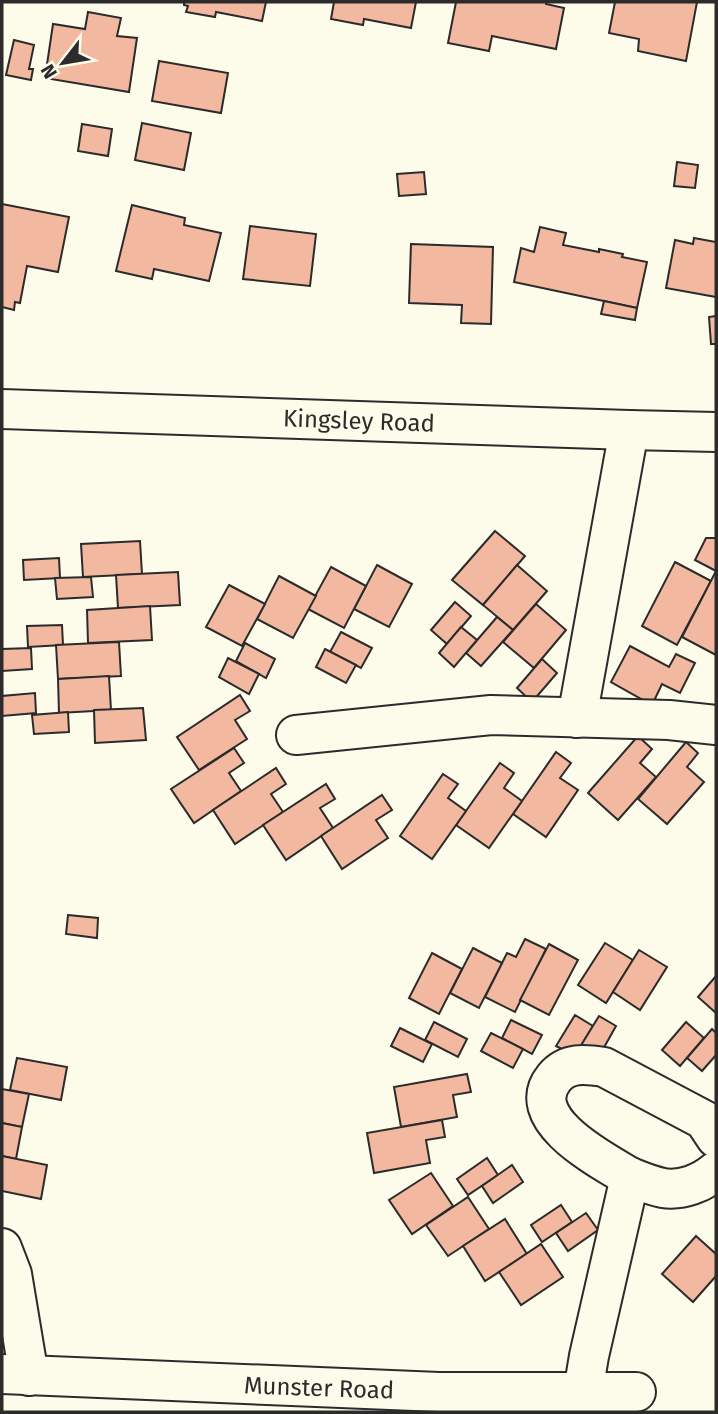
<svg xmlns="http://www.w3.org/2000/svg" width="718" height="1414" viewBox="0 0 718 1414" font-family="'Fira Sans',sans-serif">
	<rect width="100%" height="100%" fill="#fdfbea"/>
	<g fill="#f2b8a0" stroke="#2b2b2b" stroke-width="2">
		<path d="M184,2H266L262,21L216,12L215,17L186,12L188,6L184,5Z"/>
		<path d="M334,2H416L411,28L364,19L363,25L331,19Z"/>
		<path d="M456,2H546V4L564,8L556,49L492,36L489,51L448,43Z"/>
		<path d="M615,2H697L686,61L638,51L639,39L609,33Z"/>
		<path d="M88,12L121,18L117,36L137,38L129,92L45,78L53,24L85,29Z"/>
		<path d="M14,40L34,45L29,69H33L31,80L6,75Z"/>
		<path d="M159,61L228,73L221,113L152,101Z"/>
		<path d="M142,123L191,133L184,170L135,160Z"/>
		<path d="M82,124L112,129L108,156L78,151Z"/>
		<path d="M677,162L698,165L695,188L674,186Z"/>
		<path d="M424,172L426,194L399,196L397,174Z"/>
		<path d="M2,204L69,217L58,272L27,266L20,303L15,302L14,310L2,307Z"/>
		<path d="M132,205L185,218L184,225L221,233L209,281L154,269L152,279L116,271Z"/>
		<path d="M250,226L316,234L310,286L243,279Z"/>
		<path d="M540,227L566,233L563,245L599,252V249L623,254L622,257L647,262L637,308L514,282L521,248L534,252Z"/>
		<path d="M694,238L716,242V297L666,288L675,240L693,244Z"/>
		<path d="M411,244L493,247L491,324L461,323L462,305L409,303Z"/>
		<path d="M604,301L637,308L635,320L601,314Z"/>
		<path d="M716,316V344H711L709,317Z"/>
		<path d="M495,531L525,556L483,605L452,580Z"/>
		<path d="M706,538H716V571L695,560Z"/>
		<path d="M140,541L142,574L83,577L81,544Z"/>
		<path d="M59,558L60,578L24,580L23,560Z"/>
		<path d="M675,562L711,581L677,645L642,626Z"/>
		<path d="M377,565L412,584L389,627L354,609Z"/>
		<path d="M517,565L547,591L513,630L483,605Z"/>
		<path d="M331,567L366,586L344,628L308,609Z"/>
		<path d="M716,571V655L682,637Z"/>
		<path d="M178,572L180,605L118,608L116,575Z"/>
		<path d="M279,576L316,596L293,638L257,619Z"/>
		<path d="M91,577L93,597L57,599L55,578Z"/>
		<path d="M229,585L265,604L242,646L206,627Z"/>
		<path d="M455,602L471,616L447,644L431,630Z"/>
		<path d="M536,604L566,630L534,668L503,642Z"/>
		<path d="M150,606L152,640L88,643L87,610Z"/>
		<path d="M497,617L513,630L481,666L466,653Z"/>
		<path d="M62,625L63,645L28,647L27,626Z"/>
		<path d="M461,627L477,640L454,667L439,653Z"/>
		<path d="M341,632L372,648L361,668L330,652Z"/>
		<path d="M119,642L121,676L58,679L56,645Z"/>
		<path d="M245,643L275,659L266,678L236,661Z"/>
		<path d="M630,646L669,667L676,654L695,663L680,693L662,684L652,705L611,682Z"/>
		<path d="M31,648L32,669L2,671V649Z"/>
		<path d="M325,649L356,665L346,683L316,667Z"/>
		<path d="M228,658L259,674L249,694L219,677Z"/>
		<path d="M542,659L557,673L532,702L517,688Z"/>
		<path d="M109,676L111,710L59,713L58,679Z"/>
		<path d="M35,693L36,713L2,716V696Z"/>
		<path d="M240,695L250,711L235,720L247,739L199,770L177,737Z"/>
		<path d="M143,708L146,740L95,743L94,710Z"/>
		<path d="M68,712L69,732L34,734L32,715Z"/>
		<path d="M638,736L652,749L640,763L656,777L618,820L588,793Z"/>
		<path d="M686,742L698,753L687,767L704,782L667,824L638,799Z"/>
		<path d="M234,748L244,763L229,773L241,791L194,823L171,789Z"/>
		<path d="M556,752L571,763L560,778L578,790L546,837L513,814Z"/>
		<path d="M500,763L514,773L504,788L522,801L489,848L456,825Z"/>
		<path d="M276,768L286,784L271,794L283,812L235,844L213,810Z"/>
		<path d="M443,774L458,784L448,798L466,811L432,859L400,836Z"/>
		<path d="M326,784L335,799L320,808L333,828L286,860L263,825Z"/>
		<path d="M382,795L392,810L376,820L388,838L342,869L321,836Z"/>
		<path d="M68,915L98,918L97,938L66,934Z"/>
		<path d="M525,939L546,949L515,1012L485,997L507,953L516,957Z"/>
		<path d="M605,943L633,960L606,1003L578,985Z"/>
		<path d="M549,944L578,960L549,1015L520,1000Z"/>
		<path d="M473,948L502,963L479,1008L450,993Z"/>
		<path d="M639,950L667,967L640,1010L613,992Z"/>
		<path d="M432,953L462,969L439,1014L409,998Z"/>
		<path d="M716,976V1013L698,997Z"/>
		<path d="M575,1015L593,1026L575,1056L556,1046Z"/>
		<path d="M599,1016L616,1026L598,1058L580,1047Z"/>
		<path d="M511,1020L542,1035L532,1054L502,1038Z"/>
		<path d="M434,1022L467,1039L458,1057L425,1040Z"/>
		<path d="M686,1022L704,1038L680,1066L662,1050Z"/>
		<path d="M400,1028L432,1044L423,1062L391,1046Z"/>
		<path d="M712,1029L716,1033V1055L702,1071L687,1058Z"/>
		<path d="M491,1033L523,1049L513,1068L481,1051Z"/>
		<path d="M17,1058L67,1067L61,1100L10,1090Z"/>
		<path d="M467,1074L471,1092L453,1095L457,1117L401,1127L394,1087Z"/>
		<path d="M2,1089L29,1094L22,1127L2,1123Z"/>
		<path d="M442,1120L445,1137L426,1140L430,1163L374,1173L367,1133Z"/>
		<path d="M2,1123L22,1127L16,1159L2,1156Z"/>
		<path d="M2,1156L47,1165L41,1199L2,1191Z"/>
		<path d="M487,1158L498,1175L468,1195L457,1179Z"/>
		<path d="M512,1165L523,1182L493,1203L482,1186Z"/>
		<path d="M431,1173L453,1206L412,1234L389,1200Z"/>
		<path d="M468,1197L489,1229L448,1256L426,1225Z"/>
		<path d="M561,1205L572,1222L542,1242L531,1225Z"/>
		<path d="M586,1213L598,1230L568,1251L556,1233Z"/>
		<path d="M505,1219L527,1254L485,1281L463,1246Z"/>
		<path d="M696,1236L716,1254V1276L693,1302L662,1274Z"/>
		<path d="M541,1244L563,1277L521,1305L499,1272Z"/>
	</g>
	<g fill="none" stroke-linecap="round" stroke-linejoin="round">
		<g stroke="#2b2b2b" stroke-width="42">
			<g id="minor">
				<path d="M2,409L629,430L716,432"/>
				<path d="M577,718L629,430"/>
				<path d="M296,735L491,715L669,720L716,725"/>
				<path d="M630,1177C603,1161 521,1119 554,1078C567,1062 585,1064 604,1067L704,1120L716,1138"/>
				<path d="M2,1248L12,1274L29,1376"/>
				<path d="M2,1374L439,1392H636"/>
				<path d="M583,1392L589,1356L630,1177C640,1181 652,1186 663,1188C682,1191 702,1183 716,1171"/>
			</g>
		</g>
		<use href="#minor" stroke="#fdfbea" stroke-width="38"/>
	</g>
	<g text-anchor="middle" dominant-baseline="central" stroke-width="5" stroke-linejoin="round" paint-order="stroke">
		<g font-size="24" fill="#2b2b2b" stroke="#fdfbea">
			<text transform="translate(359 421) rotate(2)">Kingsley Road</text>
			<text transform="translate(319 1388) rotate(2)">Munster Road</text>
		</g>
	</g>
	<rect width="718" height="1414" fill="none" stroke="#2b2b2b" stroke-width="7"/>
	<g transform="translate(63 63) rotate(239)" stroke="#fdfbea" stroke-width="5" paint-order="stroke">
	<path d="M0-5L12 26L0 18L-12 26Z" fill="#2b2b2b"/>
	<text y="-10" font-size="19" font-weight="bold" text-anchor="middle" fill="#2b2b2b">N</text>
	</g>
</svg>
